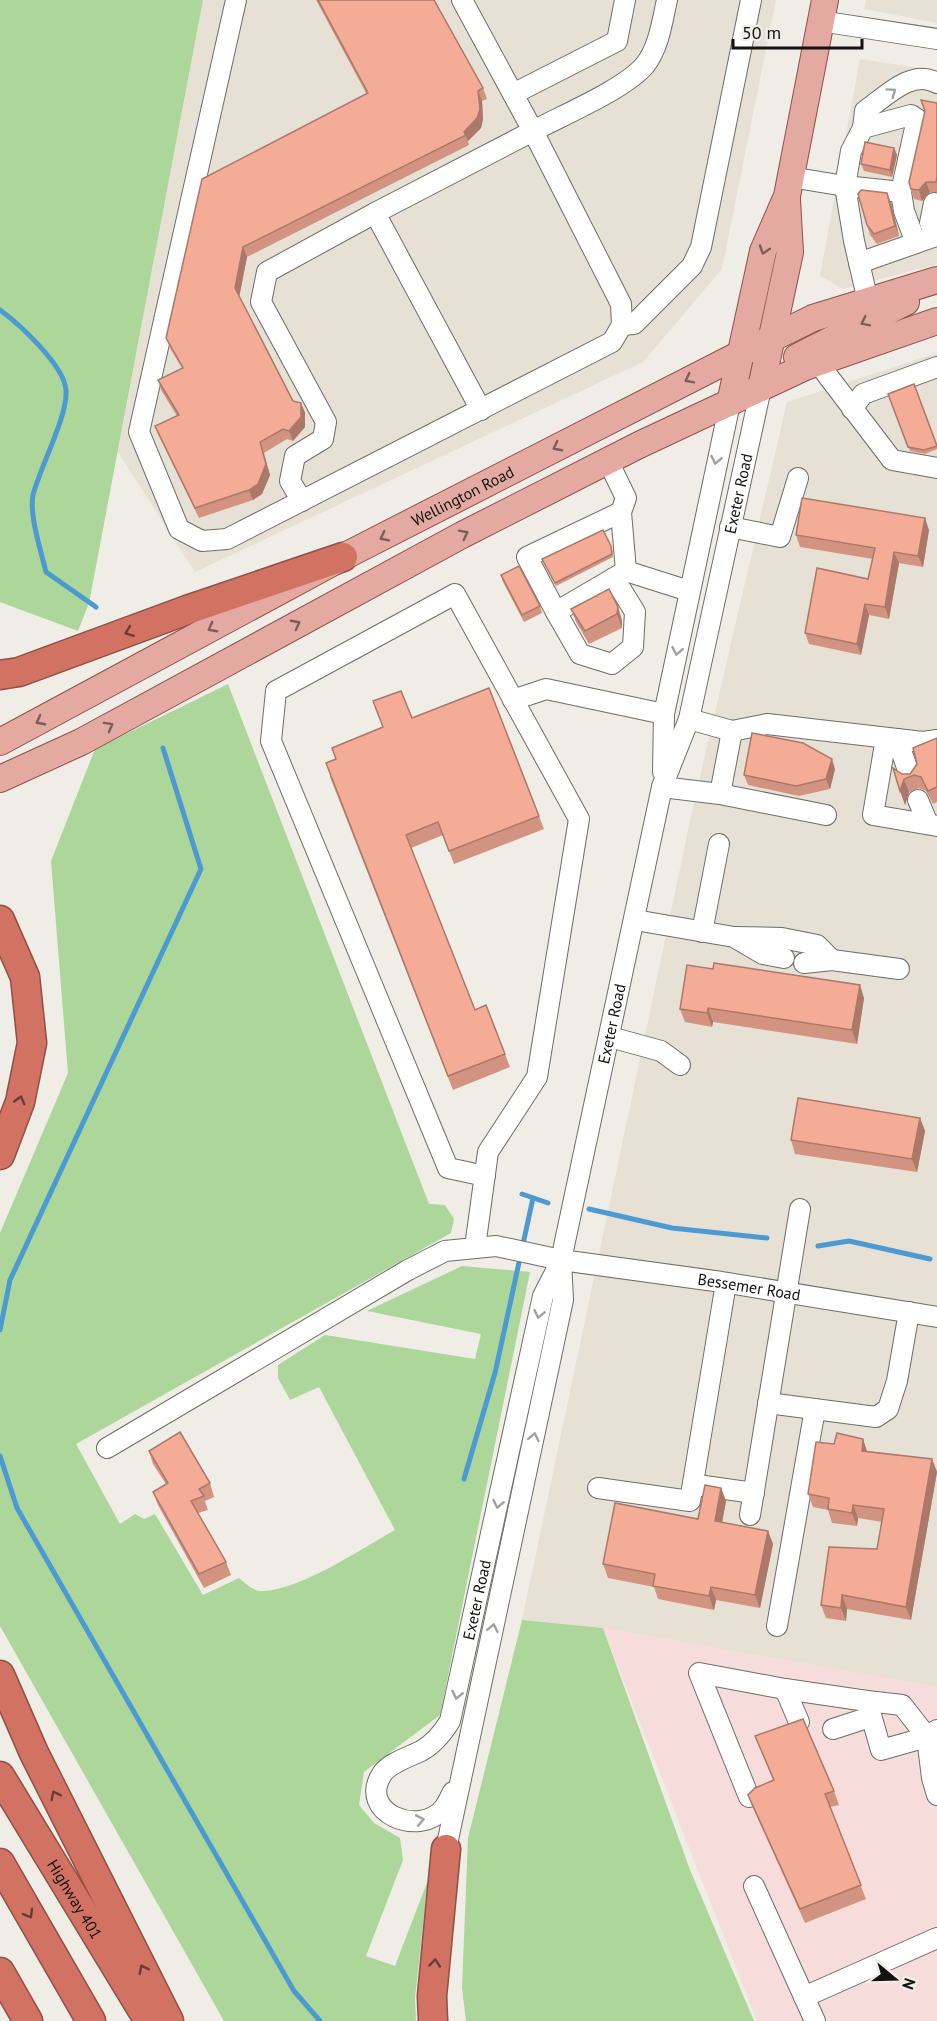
<svg xmlns="http://www.w3.org/2000/svg" width="937" height="2021" viewBox="0 0 937 2021" font-family="'PT Sans',sans-serif">
	<rect width="100%" height="100%" fill="#efede6"/>
	<g fill="#e6e1d4">
		<path d="M203,0H776L722,269L643,362L195,572L118,452Z"/>
		<path d="M866,0H937V23L864,9Z"/>
		<path d="M860,59L937,71V264L843,289L820,276Z"/>
		<path d="M937,353V1687L603,1628L522,1620L693,807L787,402Z"/>
	</g>
	<path fill="#f6dcda" d="M603,1628L937,1687V2021H757Z"/>
	<g fill="#add69a">
		<path d="M0,0H203L89,603L78,631L0,602Z"/>
		<path d="M228,684L429,1204L445,1205L454,1219L451,1233L76,1444L120,1524L135,1514L144,1519L155,1514L203,1595L239,1578C246,1584 254,1592 264,1591C302,1589 361,1549 395,1530L319,1387L290,1400L278,1378V1365L325,1335L475,1359L481,1334L367,1311L462,1266L530,1272L440,1715L364,1772L359,1805L374,1823L400,1838L403,1860L366,1956L395,1966L428,1880L415,1998L416,2021H224L0,1626V1233L68,1073L51,861L95,749Z"/>
		<path d="M522,1620L603,1628L690,1870L754,2021H466L462,1988L468,1838Z"/>
	</g>
	<g fill="none" stroke-linecap="round" stroke-linejoin="round">
		<g stroke="#4c9ad2" stroke-width="5">
			<path d="M0,310C19,324 64,365 66,390C68,416 40,467 33,495C29,515 41,551 46,572L96,607"/>
			<path d="M522,1194L548,1203"/>
			<path d="M589,1209L672,1228L767,1238"/>
			<path d="M818,1246L849,1241L930,1259"/>
			<path d="M0,1330L10,1280L201,869L163,748"/>
			<path d="M0,1456L17,1508L294,1991L320,2021"/>
			<path d="M464,1479L495,1373L533,1198"/>
		</g>
		<g stroke="#6e6d67" stroke-width="22">
			<g id="minor">
				<path d="M236,0L139,432L179,529L202,541L227,539L612,342L622,325L621,304L533,131C563,115 625,89 645,65C659,47 662,22 667,0"/>
				<path d="M462,0L533,131L375,213L481,410"/>
				<path d="M820,21L937,39"/>
				<path d="M513,94L617,41L625,0"/>
				<path d="M863,128L865,111C885,97 912,68 937,83"/>
				<path d="M790,177L845,186L851,151L863,128L911,115L917,119L901,192L904,211L916,243"/>
				<path d="M859,263L936,236L930,223L934,203"/>
				<path d="M868,301L854,241L845,186L901,192"/>
				<path d="M622,325L634,324L692,266L701,247L751,0"/>
				<path d="M818,363L892,460L937,468"/>
				<path d="M852,409L863,394L937,367"/>
				<path d="M608,461L626,498L621,512"/>
				<path d="M302,501L290,481L295,456L323,439L326,422L261,302L267,272L375,213"/>
				<path d="M730,527L780,537L798,478"/>
				<path d="M626,571L621,512L527,557L556,612L626,571L689,591"/>
				<path d="M556,612L580,654L612,664L633,647L635,612L614,578"/>
				<path d="M513,700L546,689L664,714"/>
				<path d="M689,719L732,731L767,724L923,742L937,740"/>
				<path d="M886,738L873,815L937,826"/>
				<path d="M897,739L910,776"/>
				<path d="M663,772L664,714L730,403"/>
				<path d="M662,787L720,794L732,731"/>
				<path d="M720,794L826,815"/>
				<path d="M918,800L928,824"/>
				<path d="M635,920L734,937L763,954L784,958"/>
				<path d="M702,932L719,844"/>
				<path d="M734,937L782,938L817,945L832,960"/>
				<path d="M804,963L832,960L899,969"/>
				<path d="M610,1037L661,1051L680,1065"/>
				<path d="M475,1247L488,1152L537,1077L579,819L455,594L276,691L271,741L448,1168L485,1176"/>
				<path d="M768,1403L876,1417L888,1409L897,1381L909,1312"/>
				<path id="s1" d="M107,1448L408,1270L445,1251L496,1246L561,1260L722,1282L937,1317"/>
				<path d="M697,1485L754,1493"/>
				<path d="M598,1488L690,1501L726,1283"/>
				<path d="M750,1515L800,1209"/>
				<path d="M777,1626L815,1409"/>
				<path d="M785,1689L799,1722"/>
				<path d="M833,1729L870,1717"/>
				<path d="M937,1730L927,1737L881,1750L867,1701L902,1705L927,1737L932,1778L937,1795"/>
				<path id="s2" d="M453,1792C450,1797 448,1803 444,1808C420,1838 357,1813 382,1774C389,1763 409,1757 421,1751C434,1744 442,1734 450,1721L543,1296L560,1263"/>
				<path d="M749,1797L699,1673L785,1689L867,1701"/>
				<path id="s3" d="M446,1849L563,1300L561,1260L662,787L689,719L761,388"/>
				<path d="M754,1886L815,2021"/>
				<path d="M804,1997L937,1938"/>
			</g>
		</g>
		<g stroke="#8f5046" stroke-width="28">
			<g id="major">
				<path d="M797,357L906,302"/>
				<path d="M761,388L790,252L787,200"/>
				<path d="M730,403L763,251L787,196L825,0"/>
				<path id="s4" d="M0,742L343,557L742,353L813,318L937,280"/>
				<path d="M0,779L81,742L462,535L639,445L805,367L937,321"/>
			</g>
		</g>
		<g stroke="#8f5046" stroke-width="31">
			<g id="highway">
				<path d="M0,675L19,672L187,610L343,557"/>
				<path d="M0,920L25,977L32,1043L20,1102L0,1155"/>
				<path d="M0,1675L34,1753L169,2021"/>
				<path id="s5" d="M0,1776L149,2021"/>
				<path d="M0,1863L91,2021"/>
				<path d="M0,1972L28,2021"/>
				<path d="M433,2021L432,1996L446,1849"/>
			</g>
		</g>
		<use href="#minor" stroke="#fff" stroke-width="20"/>
		<use href="#major" stroke="#e4aaa1" stroke-width="26"/>
		<use href="#highway" stroke="#d27263" stroke-width="28"/>
	</g>
	<g fill="#d29481">
		<path d="M316,0H434L483,88L487,99L482,101L483,119L481,128L468,141L469,145L247,257L239,296L293,401L301,403L305,413V427L293,441L287,439L264,453L270,475L262,494L253,500L199,518L159,436L155,426L177,416L161,390L158,380L182,368L170,348L166,338L366,93Z"/>
		<path d="M937,103V192H930L922,201L914,199L911,189Z"/>
		<path d="M894,148L897,155L892,177L864,171L861,164Z"/>
		<path d="M891,203L899,236L877,244L870,235L867,225Z"/>
		<path d="M914,384L937,446V449L925,454L910,451L888,394Z"/>
		<path d="M929,530L923,567L899,563L889,619L869,615L861,655L809,644L805,633L868,579L873,559L800,547L796,535Z"/>
		<path d="M612,549L613,557L556,586L542,559Z"/>
		<path d="M501,575L540,606L542,613L524,622L503,582Z"/>
		<path d="M618,607L622,621V628L589,644L576,622L571,609Z"/>
		<path d="M489,688L544,829L454,864L443,835L411,848L475,1010L486,1005L510,1067L453,1090L330,777L336,759L412,718Z"/>
		<path d="M937,738V802L933,804L926,791L919,788L909,792L905,805L902,774H910Z"/>
		<path d="M835,769L830,789L799,796L748,785L744,775Z"/>
		<path d="M713,969L864,998L857,1044L713,1022L712,1027L685,1022L680,1009Z"/>
		<path d="M920,1118L925,1131L917,1172L795,1154L791,1140Z"/>
		<path d="M863,1439L867,1451L932,1459L937,1472L911,1620L847,1609L846,1621L826,1618L821,1605L877,1549L882,1522L858,1518L857,1526L832,1523L828,1510L813,1507L808,1494L834,1444Z"/>
		<path d="M149,1451L210,1483L214,1497L205,1501L208,1510L198,1513L226,1562L231,1575L204,1588L158,1505L153,1492L166,1484L153,1464Z"/>
		<path d="M721,1488L726,1501L722,1522L768,1531L773,1544L760,1608L716,1600L714,1610L658,1599L654,1587L608,1578L603,1564L698,1519Z"/>
		<path d="M755,1736L834,1791L839,1805L830,1807L866,1899L805,1923L753,1808L748,1795L773,1780Z"/>
	</g>
	<g fill="#ab7869">
		<path d="M478,91L482,101L483,119L481,128L468,141L464,132Z"/>
		<path d="M894,148L897,155L892,177L890,170Z"/>
		<path d="M926,182L930,192L922,201L919,190Z"/>
		<path d="M887,193L891,203L899,236L895,226Z"/>
		<path d="M243,247L247,257L239,298L235,288Z"/>
		<path d="M301,403L305,413V427L293,441L289,431Z"/>
		<path d="M260,442L270,475L262,494L253,500L249,490Z"/>
		<path d="M925,518L929,530L923,567L918,556Z"/>
		<path d="M894,552L899,563L889,619L885,607Z"/>
		<path d="M865,604L869,615L861,655L857,644Z"/>
		<path d="M618,607L622,621V628L617,614Z"/>
		<path d="M832,759L835,769L830,789L826,779Z"/>
		<path d="M904,779L909,792L905,805L900,791Z"/>
		<path d="M860,985L864,998L857,1044L852,1030Z"/>
		<path d="M708,1008L713,1022L712,1027L707,1013Z"/>
		<path d="M920,1118L925,1131L917,1172L912,1159Z"/>
		<path d="M863,1439L867,1452L862,1451Z"/>
		<path d="M932,1459L937,1472L911,1620L906,1607Z"/>
		<path d="M721,1488L726,1501L720,1534L715,1521Z"/>
		<path d="M853,1505L858,1518L857,1526L852,1513Z"/>
		<path d="M768,1531L773,1544L760,1608L755,1595Z"/>
		<path d="M711,1587L716,1600L714,1610L709,1596Z"/>
		<path d="M842,1595L847,1609L846,1621L841,1608Z"/>
	</g>
	<g fill="#f4ac96" stroke="#ab7869" stroke-width="1.5">
		<path d="M318,0H434L483,88L478,91L480,109L477,118L464,132L466,135L243,247L235,288L293,401L301,403V417L289,431L283,429L260,442L266,464L258,484L249,490L195,508L155,426L179,415L158,380L183,368L166,338L202,179L368,93Z"/>
		<path d="M921,100L937,103V176L936,182H926L919,190L911,189L909,182L925,111Z"/>
		<path d="M865,142L894,148L890,170L861,164Z"/>
		<path d="M861,190L887,193L895,226L874,234L867,225L858,194Z"/>
		<path d="M914,384L937,446L924,450L908,447L888,394Z"/>
		<path d="M802,498L925,518L918,556L894,552L885,607L865,604L857,644L805,633L817,568L868,579L875,548L796,535Z"/>
		<path d="M603,530L611,546L612,554L555,583L542,559Z"/>
		<path d="M519,566L540,606L522,615L501,575Z"/>
		<path d="M609,589L618,607L617,614L585,631L571,609Z"/>
		<path d="M489,688L539,816L449,851L438,822L406,835L475,1010L486,1005L505,1054L448,1076L326,763L336,759L332,748L383,727L373,701L401,691L412,718Z"/>
		<path d="M752,733L803,743L832,759L826,779L796,786L744,775Z"/>
		<path d="M937,738V787L928,791L921,777L914,775L904,779L900,791L893,768L902,774H910L917,764L913,748Z"/>
		<path d="M714,963L860,985L852,1030L708,1008L707,1013L680,1009L687,965L713,969Z"/>
		<path d="M798,1098L920,1118L912,1159L791,1140Z"/>
		<path d="M180,1432L210,1483L199,1489L204,1496L191,1501L226,1562L199,1574L153,1492L168,1483L149,1451Z"/>
		<path d="M837,1433L863,1439L862,1451L932,1459L906,1607L842,1595L841,1608L821,1605L829,1547L877,1549L884,1509L853,1505L852,1513L828,1509L829,1498L808,1494L816,1442L834,1444Z"/>
		<path d="M705,1485L721,1488L715,1521L768,1531L755,1595L711,1587L709,1596L653,1586L655,1574L603,1564L615,1503L698,1519Z"/>
		<path d="M803,1719L834,1791L825,1794L861,1885L800,1909L748,1795L755,1788L774,1780L755,1736Z"/>
	</g>
	<defs><path id="oneway-chevron" d="M-2-3.5L2.5 0L-2 3.5" fill="none" stroke-width="1.6" stroke-linecap="round" stroke-linejoin="round" transform="scale(1.5)"/></defs>
	<g stroke="#a1a09f">
		<use href="#oneway-chevron" transform="translate(892 92) rotate(-35)"/>
		<use href="#oneway-chevron" transform="translate(716 460) rotate(102)"/>
		<use href="#oneway-chevron" transform="translate(677 651) rotate(101)"/>
		<use href="#oneway-chevron" transform="translate(539 1314) rotate(102)"/>
		<use href="#oneway-chevron" transform="translate(534 1437) rotate(-78)"/>
		<use href="#oneway-chevron" transform="translate(498 1504) rotate(102)"/>
		<use href="#oneway-chevron" transform="translate(493 1628) rotate(-78)"/>
		<use href="#oneway-chevron" transform="translate(457 1695) rotate(103)"/>
		<use href="#oneway-chevron" transform="translate(420 1820) rotate(-11)"/>
	</g>
	<g stroke="#7c5e58">
		<use href="#oneway-chevron" transform="translate(764 250) rotate(108)"/>
		<use href="#oneway-chevron" transform="translate(865 322) rotate(154)"/>
		<use href="#oneway-chevron" transform="translate(689 379) rotate(153)"/>
		<use href="#oneway-chevron" transform="translate(557 447) rotate(152)"/>
		<use href="#oneway-chevron" transform="translate(464 534) rotate(-27)"/>
		<use href="#oneway-chevron" transform="translate(384 537) rotate(153)"/>
		<use href="#oneway-chevron" transform="translate(296 624) rotate(-28)"/>
		<use href="#oneway-chevron" transform="translate(212 628) rotate(152)"/>
		<use href="#oneway-chevron" transform="translate(40 721) rotate(152)"/>
		<use href="#oneway-chevron" transform="translate(109 726) rotate(-29)"/>
	</g>
	<g stroke="#693d35">
		<use href="#oneway-chevron" transform="translate(129 632) rotate(159)"/>
		<use href="#oneway-chevron" transform="translate(20 1100) rotate(-75)"/>
		<use href="#oneway-chevron" transform="translate(55 1795) rotate(-117)"/>
		<use href="#oneway-chevron" transform="translate(29 1914) rotate(60)"/>
		<use href="#oneway-chevron" transform="translate(435 1963) rotate(-84)"/>
		<use href="#oneway-chevron" transform="translate(143 1969) rotate(-117)"/>
	</g>
	<g text-anchor="middle" dominant-baseline="central" stroke-width="5" stroke-linejoin="round" paint-order="stroke">
		<g font-size="16" fill="#131210" stroke="#efede6">
			<text stroke="none"><textPath href="#s3" startOffset="1389">Exeter Road</textPath></text>
			<text stroke="none"><textPath href="#s4" startOffset="524">Wellington Road</textPath></text>
			<text stroke="none"><textPath href="#s3" startOffset="843">Exeter Road</textPath></text>
			<text stroke="none"><textPath href="#s1" startOffset="699">Bessemer Road</textPath></text>
			<text stroke="none"><textPath href="#s2" startOffset="336">Exeter Road</textPath></text>
			<text stroke="none"><textPath href="#s5" startOffset="144">Highway 401</textPath></text>
		</g>
	</g>
	<g transform="translate(895 1979) rotate(109)" stroke="#efede6" stroke-width="4.5" paint-order="stroke">
	<path d="M0-4.5L10 22L0 15L-10 22Z" fill="#131210"/>
	<text y="-9" font-size="16" font-weight="bold" text-anchor="middle" fill="#131210">N</text>
	</g>
	<path d="M733 39v9h129v-9" fill="none" stroke="#131210" stroke-width="3"/>
	<text x="742" y="39" font-size="18" fill="#131210" stroke="#efede6" stroke-width="4.5" paint-order="stroke">50 m</text>
</svg>
